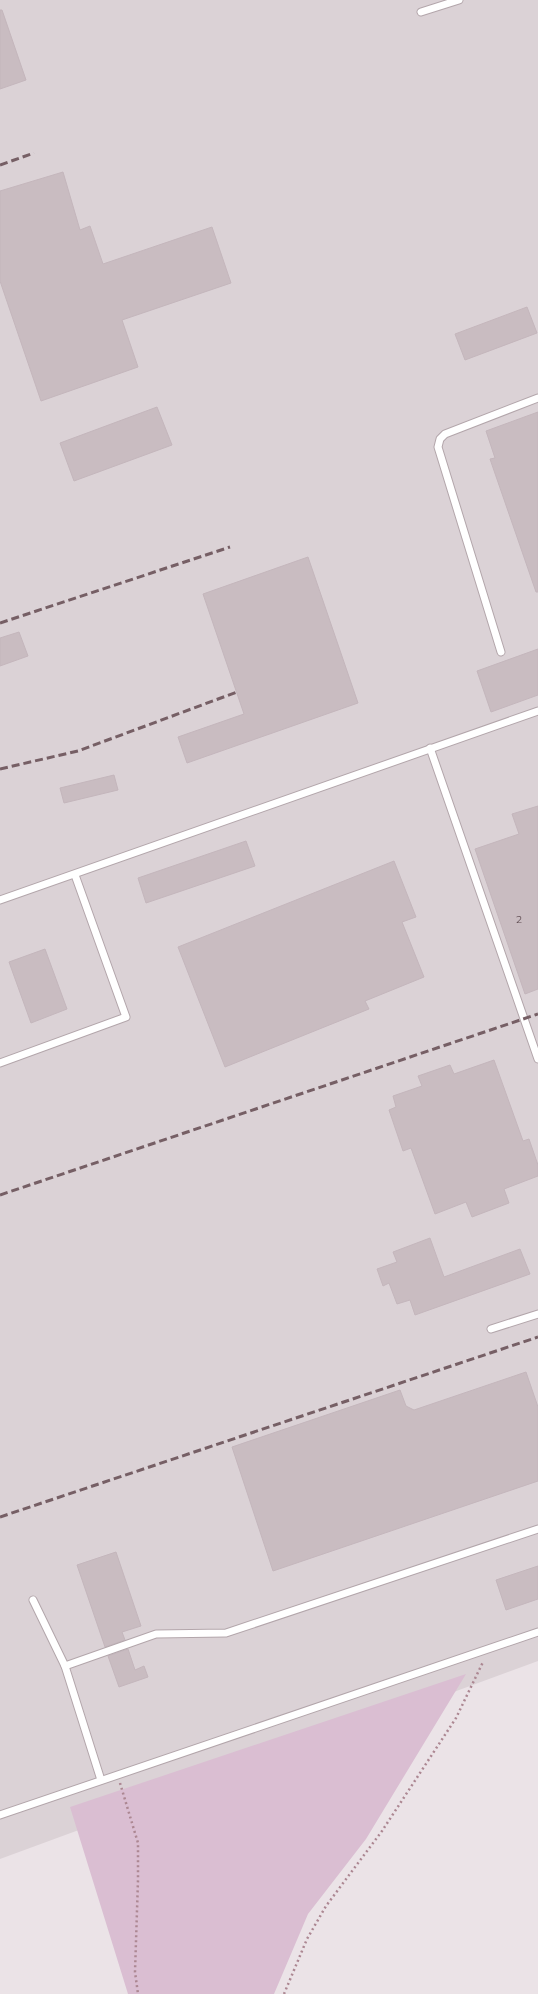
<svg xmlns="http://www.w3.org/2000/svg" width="538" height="1994" viewBox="0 0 538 1994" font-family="Montserrat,sans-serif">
	<rect width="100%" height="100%" fill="#ebe3e7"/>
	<path fill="#dbd2d6" d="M0,0H538V1661L0,1859Z"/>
	<path fill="#dabed2" d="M466,1674L366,1839L308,1914L274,1994H128L70,1807Z"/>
	<g fill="#c9bcc1" stroke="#c4b6bc">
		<path d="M0,10H2L26,80L0,89Z"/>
		<path d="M63,172L80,230L90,226L103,264L212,227L231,283L122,320L138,367L41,401L0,281V191Z"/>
		<path d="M527,307L537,333L465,360L455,334Z"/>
		<path d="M157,407L172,445L74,481L60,443Z"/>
		<path d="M538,412V592H536L490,459L495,458L486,431Z"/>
		<path d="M308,557L358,703L187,763L178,737L244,714L203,594Z"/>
		<path d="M19,632L28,656L0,666V638Z"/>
		<path d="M538,649V695L491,712L477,671Z"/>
		<path d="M114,775L118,790L64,803L60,788Z"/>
		<path d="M538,806V989L525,994L475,849L519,834L512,814Z"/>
		<path d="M246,841L255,866L146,903L138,878Z"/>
		<path d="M394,861L416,917L402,922L424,977L365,1001L369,1009L225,1067L178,947Z"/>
		<path d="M45,949L67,1009L31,1023L9,962Z"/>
		<path d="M494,1060L523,1141L529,1139L538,1165V1176L504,1189L509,1203L472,1217L466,1202L435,1214L411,1148L403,1151L389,1110L396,1107L393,1096L422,1086L418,1076L450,1065L454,1074Z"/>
		<path d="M430,1238L444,1277L520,1249L530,1274L415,1315L410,1300L397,1304L389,1283L383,1286L377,1269L397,1262L393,1252Z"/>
		<path d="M526,1372L538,1407V1481L273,1571L232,1447L400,1390L406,1406L414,1410Z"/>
		<path d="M116,1552L141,1626L122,1632L125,1640L105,1647L77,1565Z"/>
		<path d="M538,1566V1599L506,1610L496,1580Z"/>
		<path d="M128,1649L135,1670L144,1666L148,1677L119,1687L108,1656Z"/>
	</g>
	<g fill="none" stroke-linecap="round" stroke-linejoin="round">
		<g stroke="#b3a6ab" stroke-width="9">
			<g id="service">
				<path d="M421,12L459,0"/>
				<path d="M501,652L438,447L440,439L445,434L538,398"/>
				<path d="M430,748L538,1059"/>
				<path d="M0,900L538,711"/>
				<path d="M0,1063L126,1017L75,875"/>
				<path d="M491,1329L538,1314"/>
				<path d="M33,1600L65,1666L101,1780"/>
				<path d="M65,1666L156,1634L226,1633L538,1529"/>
				<path d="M0,1815L538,1632"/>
			</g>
		</g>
		<g stroke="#ac8792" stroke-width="2.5" stroke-dasharray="2 3" stroke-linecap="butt">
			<path d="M120,1783L138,1843V1880L135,1972L138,1994"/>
			<path d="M284,1994L307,1939L326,1906L382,1831L456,1718L483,1662"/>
		</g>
		<use href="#service" stroke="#fff" stroke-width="7"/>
		<g stroke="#765f65" stroke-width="3" stroke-dasharray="8 4" stroke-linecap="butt">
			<path d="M0,165L34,153"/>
			<path d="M0,623L230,547"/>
			<path d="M0,769L78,751L237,692"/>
			<path d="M0,1195L538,1014"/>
			<path d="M0,1517L538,1337"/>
		</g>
	</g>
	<g text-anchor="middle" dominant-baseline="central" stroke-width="3" stroke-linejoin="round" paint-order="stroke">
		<g font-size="10" fill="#5e4b50">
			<text x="519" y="919">2</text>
		</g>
	</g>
</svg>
